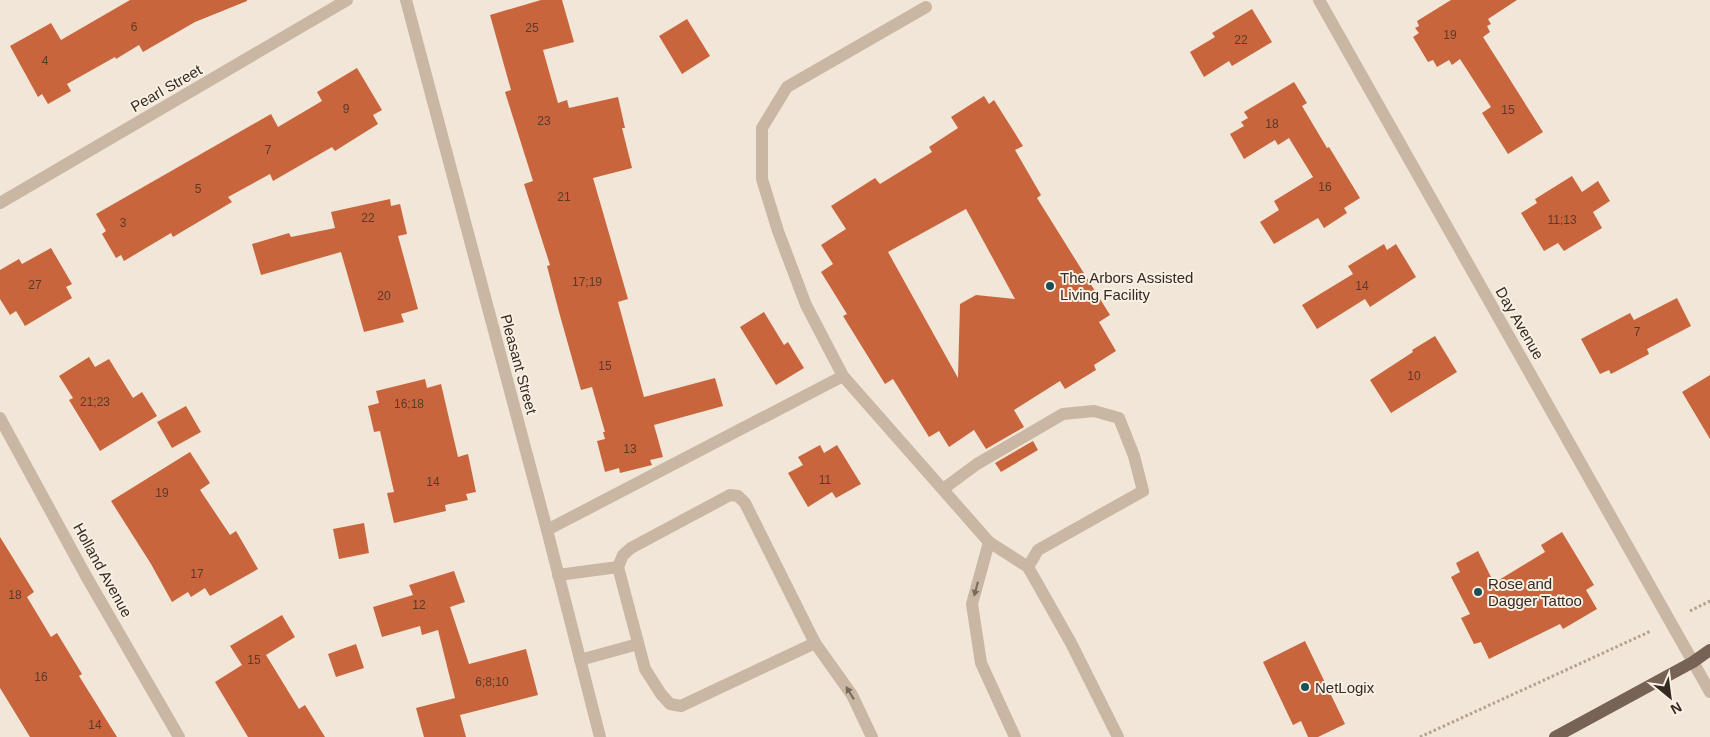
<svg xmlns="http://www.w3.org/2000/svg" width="1710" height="737" viewBox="0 0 1710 737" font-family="Arial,sans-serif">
	<rect width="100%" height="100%" fill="#f1e6d7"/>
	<g fill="#c9653d" fill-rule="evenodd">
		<path d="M130,0H247V1L195,22L143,52L139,45L116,59L115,57L67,84L71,91L48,104L42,94L38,97L10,46L51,23L61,40Z"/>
		<path d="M541,0H562L574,42L543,50L558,103L567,100L569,108L618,97L625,128H622L632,168L593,178L628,299L618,302L644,397L715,378L723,406L654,425L663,457L650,460L652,465L620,473L619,468L605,472L597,441L605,439L603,432H605L592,387L581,390L559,312L547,266L550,265L524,184L533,181L505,92L511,90L490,15Z"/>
		<path d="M1451,0H1517L1488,19L1491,24L1487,26L1490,32L1483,37L1543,132L1508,154L1482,113L1491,107L1460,59L1452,65L1449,60L1437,67L1433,60L1428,62L1413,37L1419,33L1415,28L1419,26L1417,21Z"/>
		<path d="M1252,9L1272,42L1232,66L1229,61L1204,77L1190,52L1215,37L1212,33Z"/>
		<path d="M687,19L710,56L682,74L659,36Z"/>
		<path d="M357,68L382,110L373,115L378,124L335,151L332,147L273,181L270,174L228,197L232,202L173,237L171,233L124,261L121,255L116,258L102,234L106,231L96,214L271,114L278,127L322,101L317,92Z"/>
		<path d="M1294,82L1307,103L1302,106L1327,148L1329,147L1360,198L1344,208L1347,213L1324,228L1318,218L1274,244L1260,222L1279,210L1274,201L1313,177L1289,138L1278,145L1275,140L1244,159L1230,134L1244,126L1241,122L1248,118L1244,112Z"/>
		<path d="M984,96L989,104L994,100L1023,146L1015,150L1041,195L1037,198L1110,315L1099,322L1116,351L1094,365L1096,370L1065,389L1060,381L1014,410L1024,427L986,449L974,430L949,447L939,431L929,437L893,379L885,384L843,316L847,314L821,272L833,264L821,245L846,229L831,206L875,178L880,184L932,152L929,147L958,128L951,117ZM966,209L1015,299L976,295L960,304L958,378L888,252Z"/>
		<path d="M1572,176L1582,192L1598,181L1610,201L1593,212L1602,228L1564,251L1558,243L1544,251L1521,213L1537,203L1535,199Z"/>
		<path d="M390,199L391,206L400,204L407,234L398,236L418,309L401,314L404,322L364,332L341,252L261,275L252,244L289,233L291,237L335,228L331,212Z"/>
		<path d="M1384,244L1387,250L1396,244L1416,277L1370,307L1365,299L1317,329L1302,305L1353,274L1348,266Z"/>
		<path d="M51,248L72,284L66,287L72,298L25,326L16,311L10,315L0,299V270L19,259L22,264Z"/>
		<path d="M1677,298L1691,326L1647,349L1649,354L1611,374L1609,370L1600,374L1581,339L1630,313L1634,320Z"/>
		<path d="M764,312L784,345L788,342L804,368L776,385L740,327Z"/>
		<path d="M1435,336L1457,372L1391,413L1370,380L1413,352L1412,350Z"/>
		<path d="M89,357L95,367L109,359L133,398L142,392L157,416L100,451L69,400L73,398L59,376Z"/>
		<path d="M1710,375V439L1682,392Z"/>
		<path d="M425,379L427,388L441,384L458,457L468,454L476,492L466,494L468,500L445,505L446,511L394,523L387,493L394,492L380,431L374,432L368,406L379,403L376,391Z"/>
		<path d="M186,406L201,432L172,448L157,422Z"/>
		<path d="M1033,441L1038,450L1001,472L995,463Z"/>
		<path d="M820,445L824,453L837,445L861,484L836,498L832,492L808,507L788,473L803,465L798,457Z"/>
		<path d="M190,452L210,483L200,490L230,535L236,531L258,569L210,596L205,588L191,597L188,592L172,602L151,564L111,501Z"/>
		<path d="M364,523L369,553L339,559L333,529Z"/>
		<path d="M1562,532L1594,585L1586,590L1597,609L1563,629L1560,624L1489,659L1481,642L1474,644L1461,618L1470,614L1451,577L1460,572L1456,563L1478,551L1494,583L1545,552L1541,545Z"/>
		<path d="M0,537L34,592L27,597L51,637L57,633L82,674L79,676L117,737H30L0,688Z"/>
		<path d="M454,571L465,602L450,607L469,664L526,649L538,695L460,715L466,737H424L416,708L455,698L438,630L422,635L420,626L382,637L373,607L413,595L409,585Z"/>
		<path d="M282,615L295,637L266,655L299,709L305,705L325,737H248L215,682L242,665L230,646Z"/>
		<path d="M1305,641L1345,724L1318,737H1308L1301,721L1293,725L1263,662Z"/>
		<path d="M356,644L364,668L336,677L328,654Z"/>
	</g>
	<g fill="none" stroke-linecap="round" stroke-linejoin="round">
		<g stroke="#b5a08d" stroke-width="3" stroke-dasharray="2.5 2.5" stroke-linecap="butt">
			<path d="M1690,611L1710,601"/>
			<path d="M1420,737L1651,631"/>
		</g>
		<g stroke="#c9b6a3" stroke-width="12">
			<path d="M406,0L547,530L600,737"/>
			<path d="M1319,0L1710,692"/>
			<path d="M926,7L787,87L762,128V179L778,231L806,305L843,376L989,542L1028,567L1071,643L1118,737"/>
			<path d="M0,203L347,0"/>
			<path d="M0,418L86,576L179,737"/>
			<path d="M943,489L977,464L1063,414L1094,411L1119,418L1134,456L1143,491L1038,550L1028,567"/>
			<path d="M730,495L738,496L745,503L815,643L681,706L670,704L661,694L645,669L618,567L623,555L631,548Z"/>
			<path d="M547,530L843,376"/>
			<path d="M989,542L972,604L981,663L1015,737"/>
			<path d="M558,575L618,567"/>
			<path d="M815,643L852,695L872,737"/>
			<path d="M580,660L638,644"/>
		</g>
		<path stroke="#776256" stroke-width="12" d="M1555,737L1693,662L1710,650"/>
	</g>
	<defs><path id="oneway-solid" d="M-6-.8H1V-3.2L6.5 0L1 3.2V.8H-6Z" transform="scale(1.25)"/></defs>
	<g fill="#776a5e">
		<use href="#oneway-solid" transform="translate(976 589) rotate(105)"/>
		<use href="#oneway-solid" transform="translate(850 693) rotate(-122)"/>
	</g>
	<g fill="#1a5056" stroke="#f9f0e3" stroke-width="2">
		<circle cx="1050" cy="286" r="5"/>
		<circle cx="1478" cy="592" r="5"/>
		<circle cx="1305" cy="687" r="5"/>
	</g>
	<g text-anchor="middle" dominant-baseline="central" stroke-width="4" stroke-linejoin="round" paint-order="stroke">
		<g font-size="12" fill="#593a2b">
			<text x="134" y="27">6</text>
			<text x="532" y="28">25</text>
			<text x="1450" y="35">19</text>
			<text x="1241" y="40">22</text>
			<text x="45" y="61">4</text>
			<text x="346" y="109">9</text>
			<text x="1508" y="110">15</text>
			<text x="544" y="121">23</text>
			<text x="1272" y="124">18</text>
			<text x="268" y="150">7</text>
			<text x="1325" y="187">16</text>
			<text x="198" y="189">5</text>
			<text x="564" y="197">21</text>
			<text x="368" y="218">22</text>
			<text x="1562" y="220">11;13</text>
			<text x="123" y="223">3</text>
			<text x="587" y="282">17;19</text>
			<text x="35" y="285">27</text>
			<text x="1362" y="286">14</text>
			<text x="384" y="296">20</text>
			<text x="1637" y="332">7</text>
			<text x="605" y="366">15</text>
			<text x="1414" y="376">10</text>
			<text x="95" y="402">21;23</text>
			<text x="409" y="404">16;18</text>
			<text x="630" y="449">13</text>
			<text x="825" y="480">11</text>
			<text x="433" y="482">14</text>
			<text x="162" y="493">19</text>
			<text x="197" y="574">17</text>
			<text x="15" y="595">18</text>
			<text x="419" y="605">12</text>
			<text x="254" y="660">15</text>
			<text x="41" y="677">16</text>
			<text x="492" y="682">6;8;10</text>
			<text x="95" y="725">14</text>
		</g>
		<g font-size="15" fill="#342b25" stroke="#f9f0e3">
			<text transform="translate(166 88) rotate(-30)">Pearl Street</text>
			<text transform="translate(1520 323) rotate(60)">Day Avenue</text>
			<text transform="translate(519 364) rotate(75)">Pleasant Street</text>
			<text transform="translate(103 570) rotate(61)">Holland Avenue</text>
		</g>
		<g font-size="15" fill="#342b25" stroke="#f9f0e3" text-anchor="start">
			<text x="1060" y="277">The Arbors Assisted<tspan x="1060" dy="17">Living Facility</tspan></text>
			<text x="1488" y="583">Rose and<tspan x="1488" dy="17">Dagger Tattoo</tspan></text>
			<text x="1315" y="687">NetLogix</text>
		</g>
	</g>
	<g transform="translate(1670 697) rotate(151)" stroke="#f9f0e3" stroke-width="4" paint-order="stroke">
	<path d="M0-4L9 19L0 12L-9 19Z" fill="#342b25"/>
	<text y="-8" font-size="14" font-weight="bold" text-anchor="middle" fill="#342b25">N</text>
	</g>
</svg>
